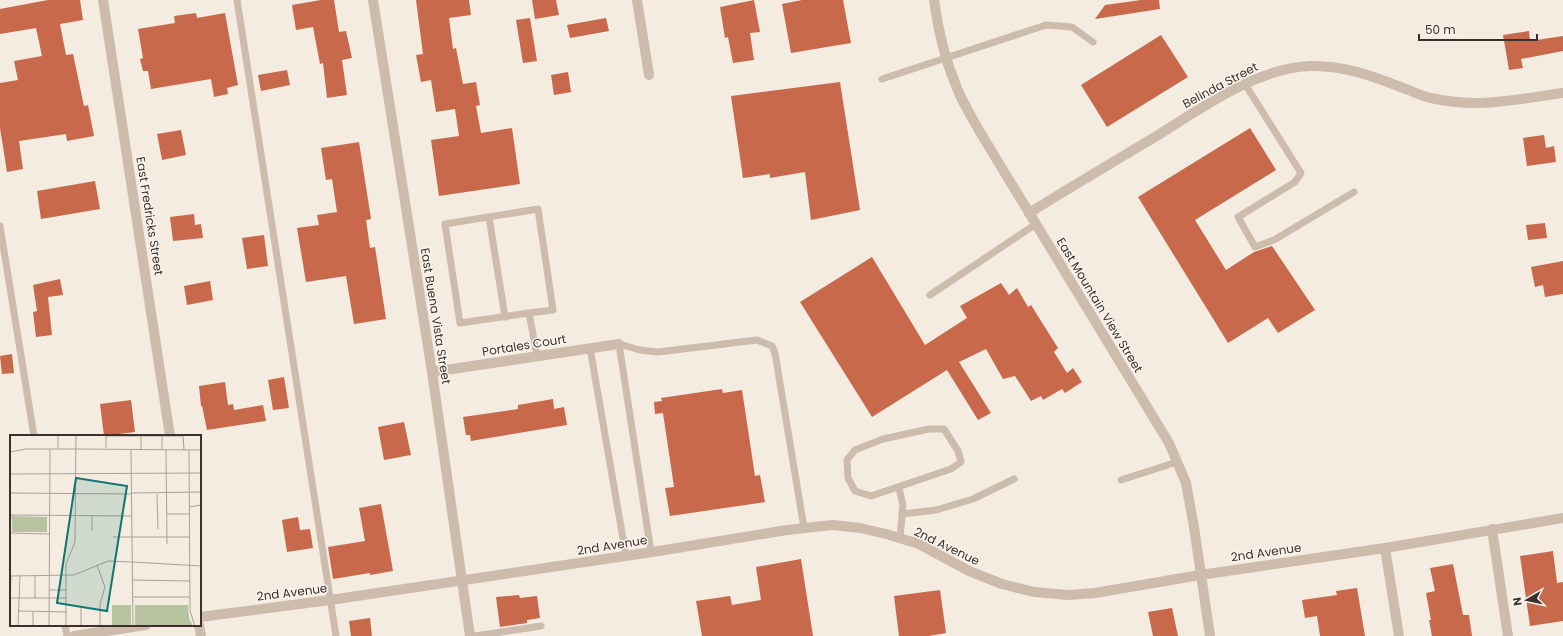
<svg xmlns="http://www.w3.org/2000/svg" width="1563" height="636" viewBox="0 0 1563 636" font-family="Poppins,sans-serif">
	<rect width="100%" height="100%" fill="#f4ebe1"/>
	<g fill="#c8694b">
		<path d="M48,0H80L83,20L60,24L66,55L73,54L84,106L88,105L94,136L67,141L66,134L19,141L23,169L7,172L0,128V83L18,80L14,61L42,56L36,28L0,34V9Z"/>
		<path d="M321,0H334L339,32L346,31L352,58L342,60L347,95L327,98L323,63L320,64L313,27L296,30L292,5Z"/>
		<path d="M416,0H469L471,15L449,18L453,49L456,48L463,84L476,82L480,105L476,106L481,133L512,128L520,184L439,196L431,140L459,136L455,109L436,112L431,80L421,82L416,55L423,54Z"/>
		<path d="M532,0H556L559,15L535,19Z"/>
		<path d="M754,0L760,32L750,33L754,60L733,63L728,37L725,38L720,7Z"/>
		<path d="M802,0H843L851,43L791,53L782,4Z"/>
		<path d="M1141,0H1159L1160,9L1095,19L1105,5Z"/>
		<path d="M196,13L197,18L225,13L238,85L227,88L228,94L214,97L211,79L151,89L148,71H143L140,59L143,58L138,29L175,23L174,16Z"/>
		<path d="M530,18L537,61L523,63L516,20Z"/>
		<path d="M606,18L609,31L570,38L567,25Z"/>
		<path d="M1529,31L1530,41L1563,36V51L1521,59L1523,68L1509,70L1503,35Z"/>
		<path d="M1161,35L1188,77L1107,127L1081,85Z"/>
		<path d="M287,70L290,85L261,91L258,75Z"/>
		<path d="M568,72L571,92L554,95L551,75Z"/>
		<path d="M840,82L860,210L811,220L805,172L770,178V174L743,178L731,96Z"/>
		<path d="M1250,128L1276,170L1195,220L1226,270L1254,252L1272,246L1315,310L1278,333L1268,318L1228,343L1138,197Z"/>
		<path d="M181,130L186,155L162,160L157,134Z"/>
		<path d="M1544,135L1546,148L1554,146L1556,162L1527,166L1523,138Z"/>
		<path d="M359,142L371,219L366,220L370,248L375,247L386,319L354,324L346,276L306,282L297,228L319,225L317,215L337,212L332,179L326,180L321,148Z"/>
		<path d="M95,181L100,209L41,219L37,191Z"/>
		<path d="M194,214L195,225L201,224L203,238L173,241L170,217Z"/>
		<path d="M1545,223L1547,238L1528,240L1526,225Z"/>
		<path d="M264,235L268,266L247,269L242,238Z"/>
		<path d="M872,257L925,345L967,318L960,306L1001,283L1009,295L1017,288L1028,307L1031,305L1058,348L1054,352L1067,373L1073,368L1082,382L1065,393L1062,389L1043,400L1041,396L1031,401L1015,376L1003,379L986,349L959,362L991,413L978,420L947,370L872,417L800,302Z"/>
		<path d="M1563,261V294L1545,297L1543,285L1535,287L1531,267Z"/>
		<path d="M60,279L63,295L48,297L52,335L36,337L33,312L37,311L33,285Z"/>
		<path d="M210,281L213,300L187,305L184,286Z"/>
		<path d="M12,354L14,373L2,374L0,356Z"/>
		<path d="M284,377L289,408L273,410L268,380Z"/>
		<path d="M225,382L228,405L233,404L234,410L263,405L266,421L207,430L202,406H201L199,386Z"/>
		<path d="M722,389L723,393L742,390L755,476L760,475L765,502L670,516L665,488L674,487L663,413L655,414L654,402L662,401L661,398Z"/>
		<path d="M553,399L554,409L564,407L567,425L471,441L470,435H466L463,417L518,409V405Z"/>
		<path d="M131,400L135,432L104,436L100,404Z"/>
		<path d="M404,422L411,455L384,460L378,427Z"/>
		<path d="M381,504L393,571L370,575V573L333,579L328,547L365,541L359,508Z"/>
		<path d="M298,517L300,530L310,529L313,548L287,552L282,520Z"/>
		<path d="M1553,551L1557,583L1563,582V621L1530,626L1520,556Z"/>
		<path d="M801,559L813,636H702L696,601L730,596L732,605L761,600L756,567Z"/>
		<path d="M1453,564L1463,615H1469L1472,636H1432L1429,620H1431L1426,593L1435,591L1430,568Z"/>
		<path d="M1357,588L1365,636H1320L1317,616L1305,618L1302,600L1337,595L1336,591Z"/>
		<path d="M940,590L946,633L929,636H899L894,596Z"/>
		<path d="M519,595L520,598L537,596L540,618L527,620V623L500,627L496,597Z"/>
		<path d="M1172,608L1178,636H1153L1148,612Z"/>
		<path d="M370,618L372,636H351L349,621Z"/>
	</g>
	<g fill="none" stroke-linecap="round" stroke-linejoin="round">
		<g stroke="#cdbbac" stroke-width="7">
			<path d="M237,0L336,636"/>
			<path d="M882,79L1046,25L1072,27L1093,42"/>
			<path d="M1245,84L1301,173L1295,182L1238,217L1255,247L1274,240L1354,192"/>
			<path d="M489,217L505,317"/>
			<path d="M0,226L34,436"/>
			<path d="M930,295L1036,224"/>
			<path d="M529,313L460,323L445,224L538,209L553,310L529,313L537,356"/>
			<path d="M590,348L626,556"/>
			<path d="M929,429H944L958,451L961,462L951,469L871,496L855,491L848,478L847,460L855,450L883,439Z"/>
			<path d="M1121,480L1177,462"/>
			<path d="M899,488L903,505L900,538"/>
			<path d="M902,514L936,510L973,499L1014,479"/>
			<path d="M651,552L619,344L640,350L658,352L757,340L772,346L775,353L804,528"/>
			<path d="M65,625L67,636"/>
			<path d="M475,636L541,626"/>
		</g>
		<g stroke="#cdbbac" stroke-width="10">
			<path d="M103,0L170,436"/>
			<path d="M373,0L432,372L470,636"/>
			<path d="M637,0L649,75"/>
			<path d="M1029,213C1071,187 1113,162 1155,137C1200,109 1256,68 1310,66C1343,65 1373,76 1403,88C1412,91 1422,96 1431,98C1477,109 1518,99 1563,93"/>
			<path d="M432,372L619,344"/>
			<path d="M1492,529L1508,636"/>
			<path d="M1385,548L1399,636"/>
			<path d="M200,617L330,600L659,551L787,530L833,525L860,528L886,534L919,544L969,571L1002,584L1034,592L1068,595L1095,593L1200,575L1385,548L1563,518"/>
			<path d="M199,625L201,636"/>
			<path d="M74,636L146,625"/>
		</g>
		<path stroke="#cdbbac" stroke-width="10" d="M934,0C938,29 944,56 955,83C961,100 971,116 980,132L1169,443L1186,483L1194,527L1210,636"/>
	</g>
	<g text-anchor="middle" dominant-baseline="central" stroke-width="3" stroke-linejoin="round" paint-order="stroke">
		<g font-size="12" fill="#3b302b" stroke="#fbf5ee">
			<text transform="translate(1220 85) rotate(-28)">Belinda Street</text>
			<text transform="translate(150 216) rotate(81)">East Fredricks Street</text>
			<text transform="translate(1100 305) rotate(59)">East Mountain View Street</text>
			<text transform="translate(436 316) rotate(81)">East Buena Vista Street</text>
			<text transform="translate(524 345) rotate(-9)">Portales Court</text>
			<text transform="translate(612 545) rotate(-9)">2nd Avenue</text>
			<text transform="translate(947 546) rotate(26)">2nd Avenue</text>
			<text transform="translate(1266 552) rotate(-8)">2nd Avenue</text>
			<text transform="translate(292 592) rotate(-7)">2nd Avenue</text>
		</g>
	</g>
	<g transform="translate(10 435)">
		<rect width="191" height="191" fill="#f4ebe1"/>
		<path d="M2,81L37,82V97H2ZM102,170H121V191H102ZM125,170H178L179,183L183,191H125Z" fill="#b8c4a0"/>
		<path fill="none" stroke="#aaa098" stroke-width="1" d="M48,0V14M96,0V13M152,0V15M173,0L174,15M96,1H173M66,14L191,15M121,14L123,191M131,15V1M156,15L157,109M179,15L180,176L185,191M0,17L16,14H66M0,39L191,38M0,58L121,59M122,58L191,57M147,59L148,94M179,72L191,70M157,79H179M0,80L122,81M1,80L0,98L39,99M82,96V81M103,102H180M122,127L191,131M87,130L95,152L90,169V191M0,141L64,140L98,126L122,127M25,141V163M122,145L180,146M39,155H56M123,162H180M1,163H56M0,168L1,141M8,176L56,177M8,191L10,141M23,191V177M39,191L40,14M56,191V129L65,107L66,0M71,191V172"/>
		<path fill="#0f766e" fill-opacity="0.15" stroke="#0f766e" stroke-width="2" d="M66,43L117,51L97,176L47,168Z"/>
		<rect width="191" height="191" fill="none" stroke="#3b302b" stroke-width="2"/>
	</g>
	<g transform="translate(1527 600) rotate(261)" stroke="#fbf5ee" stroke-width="3" paint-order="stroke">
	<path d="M0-3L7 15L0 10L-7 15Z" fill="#3b302b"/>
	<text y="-6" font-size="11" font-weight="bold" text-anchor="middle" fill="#3b302b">N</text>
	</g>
	<path d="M1419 34v6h118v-6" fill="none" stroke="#3b302b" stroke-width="2"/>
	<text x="1425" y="34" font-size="12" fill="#3b302b" stroke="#fbf5ee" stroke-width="3" paint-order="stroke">50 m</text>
</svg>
